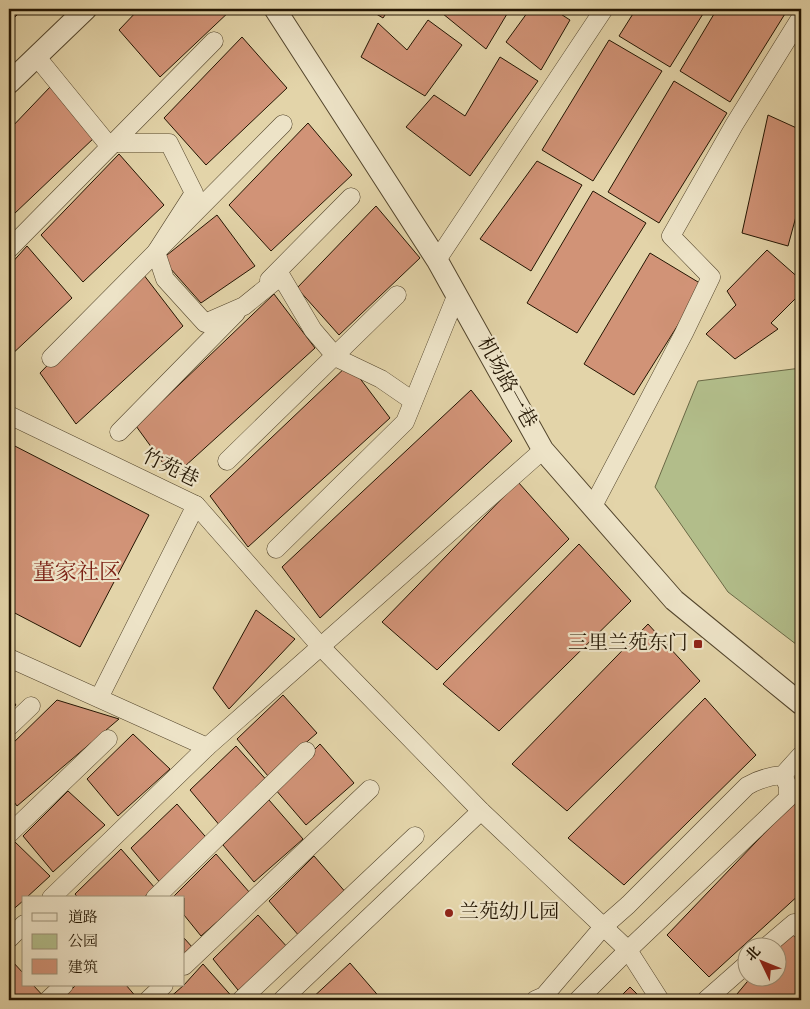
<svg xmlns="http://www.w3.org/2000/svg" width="810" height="1009" viewBox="0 0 810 1009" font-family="'Old Standard TT','Noto Serif SC',serif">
	<rect width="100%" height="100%" fill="#e3d4a9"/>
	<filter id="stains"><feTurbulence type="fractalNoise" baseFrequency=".004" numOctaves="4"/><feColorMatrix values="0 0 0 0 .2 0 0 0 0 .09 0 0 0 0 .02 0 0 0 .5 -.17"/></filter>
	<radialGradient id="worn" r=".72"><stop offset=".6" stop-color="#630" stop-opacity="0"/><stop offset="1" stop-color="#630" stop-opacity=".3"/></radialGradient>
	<path fill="#b2bd8a" stroke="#6a6946" d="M801,368V648L728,592L655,487L698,381Z"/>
	<g fill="#d19377" stroke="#231502">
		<path d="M9,9H13L18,14L9,23Z"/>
		<path d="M139,9H232L160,77L119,30Z"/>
		<path d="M368,9H389L383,18Z"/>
		<path d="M437,9H510L486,49Z"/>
		<path d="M530,9H553L570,20L541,70L506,42Z"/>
		<path d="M580,9H594L590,15Z"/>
		<path d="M636,9H706L670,67L619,36Z"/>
		<path d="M717,9H788L730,102L680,71Z"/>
		<path d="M428,20L462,45L425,96L361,57L378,23L407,50Z"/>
		<path d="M242,37L287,88L206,165L164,118Z"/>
		<path d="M609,40L662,71L593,181L542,150Z"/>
		<path d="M500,57L538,81L470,176L406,127L434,95L465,116Z"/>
		<path d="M674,81L727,113L659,223L608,192Z"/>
		<path d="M51,86L95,137L14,214L9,208V130Z"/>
		<path d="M768,115L801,130V198L788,246L742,233Z"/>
		<path d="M308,123L352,175L271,251L229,205Z"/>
		<path d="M119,154L164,205L83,282L41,235Z"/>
		<path d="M537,161L582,185L531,271L480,239Z"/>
		<path d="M593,191L646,223L577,333L527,303Z"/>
		<path d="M376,206L420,258L339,335L297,288Z"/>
		<path d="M217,215L255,266L201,303L162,259Z"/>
		<path d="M27,246L72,298L9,357V266Z"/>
		<path d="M767,250L801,280V293L771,323L778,329L735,359L706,334L736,305L727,291Z"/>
		<path d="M650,253L703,285L634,395L584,364Z"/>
		<path d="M140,270L183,326L76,424L40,373Z"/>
		<path d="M274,294L315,348L173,477L136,426Z"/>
		<path d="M349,364L390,418L248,547L210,496Z"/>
		<path d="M471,390L512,441L320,618L282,567Z"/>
		<path d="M9,443L149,515L80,647L9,610Z"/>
		<path d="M518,482L569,539L437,670L382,622Z"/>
		<path d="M579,544L631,601L499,731L443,684Z"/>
		<path d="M256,610L295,639L229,709L213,688Z"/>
		<path d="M648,624L700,681L567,811L512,764Z"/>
		<path d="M283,695L317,733L268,776L237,739Z"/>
		<path d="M9,696L16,705L9,711Z"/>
		<path d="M705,698L756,755L624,885L568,838Z"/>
		<path d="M57,700L119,719L17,806L9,795V747Z"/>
		<path d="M133,734L170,769L118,816L87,779Z"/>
		<path d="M320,744L354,783L306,825L275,789Z"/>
		<path d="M236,746L270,784L221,827L190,790Z"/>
		<path d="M68,791L105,825L53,872L23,836Z"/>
		<path d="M799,797L801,799V893L709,977L667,935Z"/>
		<path d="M269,800L303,839L254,882L223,845Z"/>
		<path d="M177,804L211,843L162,885L131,848Z"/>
		<path d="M14,841L50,876L26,898H24V900L9,913V846Z"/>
		<path d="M121,849L155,888L143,898H78L75,894Z"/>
		<path d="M216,854L250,893L201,936L184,915V898H172Z"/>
		<path d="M314,856L348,895L300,937L269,901Z"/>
		<path d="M258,915L289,949L242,995L213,959Z"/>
		<path d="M790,930L801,942V1000H732L752,976H778V946Z"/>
		<path d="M184,938L193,948L184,957Z"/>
		<path d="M12,961L24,974V985H33L46,999L44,1000H9V964Z"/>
		<path d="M350,963L382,1000H310Z"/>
		<path d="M203,964L235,1000H167L184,985Z"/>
		<path d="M76,985H126L137,998L134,1000H61Z"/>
		<path d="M630,987L643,1000H617Z"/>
	</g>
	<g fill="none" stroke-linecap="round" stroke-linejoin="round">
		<g stroke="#53452c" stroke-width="19">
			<g id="minor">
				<path d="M36,56L107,143H169L194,193L156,252L165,279L205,323L244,306L281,276L313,330L337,358L381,379L413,401"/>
				<path d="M9,249L214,41"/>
				<path d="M437,260L604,9"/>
				<path d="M269,280L351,197"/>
				<path d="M51,358L283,124"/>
				<path d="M9,415L196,505L321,647L481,811L628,950L660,1000"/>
				<path d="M119,432L236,313"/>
				<path d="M227,461L397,295"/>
				<path d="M593,506L684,333L711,277L671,236L734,125L801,17"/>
				<path d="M276,549L405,422L457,294"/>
				<path d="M9,658L207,747"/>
				<path d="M99,698L196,505"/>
				<path d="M9,727L31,706"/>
				<path d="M9,834L108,739"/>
				<path d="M51,898L207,747L543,450"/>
				<path d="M155,898L306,751"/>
				<path d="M9,939L24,924"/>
				<path d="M767,946L794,923L801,930"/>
				<path d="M184,966L370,789"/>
				<path d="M48,1000L64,985"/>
				<path d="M148,1000L164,985"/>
				<path d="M241,1000L415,836"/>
				<path d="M282,1000L481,811"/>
				<path d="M535,1000L544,996L603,927L628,905L747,786C759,779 769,776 783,775L801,755"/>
				<path d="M578,1000L628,950L788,798V786L783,775"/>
				<path d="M706,1000L748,963"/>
			</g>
		</g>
		<g stroke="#53452c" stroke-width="23">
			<g id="tertiary">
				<path d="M275,9L437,260L543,450L674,600L801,704"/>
				<path d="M9,83L86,9"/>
			</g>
		</g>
		<use href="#minor" stroke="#ede3c7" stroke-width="18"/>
		<use href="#tertiary" stroke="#ede3c7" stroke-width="21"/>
	</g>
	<g fill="#8f2418" stroke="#ede3c7" stroke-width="2">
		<rect x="693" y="639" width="10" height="10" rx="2.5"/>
		<circle cx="449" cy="913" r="5"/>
	</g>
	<g text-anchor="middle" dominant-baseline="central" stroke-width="4.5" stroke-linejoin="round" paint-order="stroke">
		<g font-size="20" fill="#231502" stroke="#ede3c7">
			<text transform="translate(506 383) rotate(61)">机场路一巷</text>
			<text transform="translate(170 469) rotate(26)">竹苑巷</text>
		</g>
		<g font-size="20" fill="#231502" stroke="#ede3c7" text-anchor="end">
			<text x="688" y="644">三里兰苑东门</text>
			<text x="459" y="913" text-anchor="start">兰苑幼儿园</text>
		</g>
		<g font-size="22" fill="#7a1f14" stroke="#ede3c7">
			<text x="77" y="573">董家社区</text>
		</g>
	</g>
	<rect width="810" height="1009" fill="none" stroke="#e3d4a9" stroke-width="30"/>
	<rect x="10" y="10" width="790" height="989" fill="none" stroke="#231502" stroke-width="2.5"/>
	<rect x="15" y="15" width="780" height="979" fill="none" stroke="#231502"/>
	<rect x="22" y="896" width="162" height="90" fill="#ede3c7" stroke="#9c9178"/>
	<rect x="32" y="913" width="25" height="8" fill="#ede3c7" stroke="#9c9178"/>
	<text x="68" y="922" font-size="15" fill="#231502">道路</text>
	<rect x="32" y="934" width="25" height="15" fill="#b2bd8a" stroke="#9c9178"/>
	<text x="68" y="946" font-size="15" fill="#231502">公园</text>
	<rect x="32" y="959" width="25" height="15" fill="#d19377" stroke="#9c9178"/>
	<text x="68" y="972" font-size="15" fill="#231502">建筑</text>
	<g transform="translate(762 962) rotate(313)"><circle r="24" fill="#ede3c7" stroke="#9c9178"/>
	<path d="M0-4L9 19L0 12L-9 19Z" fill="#8f2418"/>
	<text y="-8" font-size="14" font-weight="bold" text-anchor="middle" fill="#231502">北</text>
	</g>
	<rect width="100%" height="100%" filter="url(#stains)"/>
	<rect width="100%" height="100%" fill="url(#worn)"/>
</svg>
